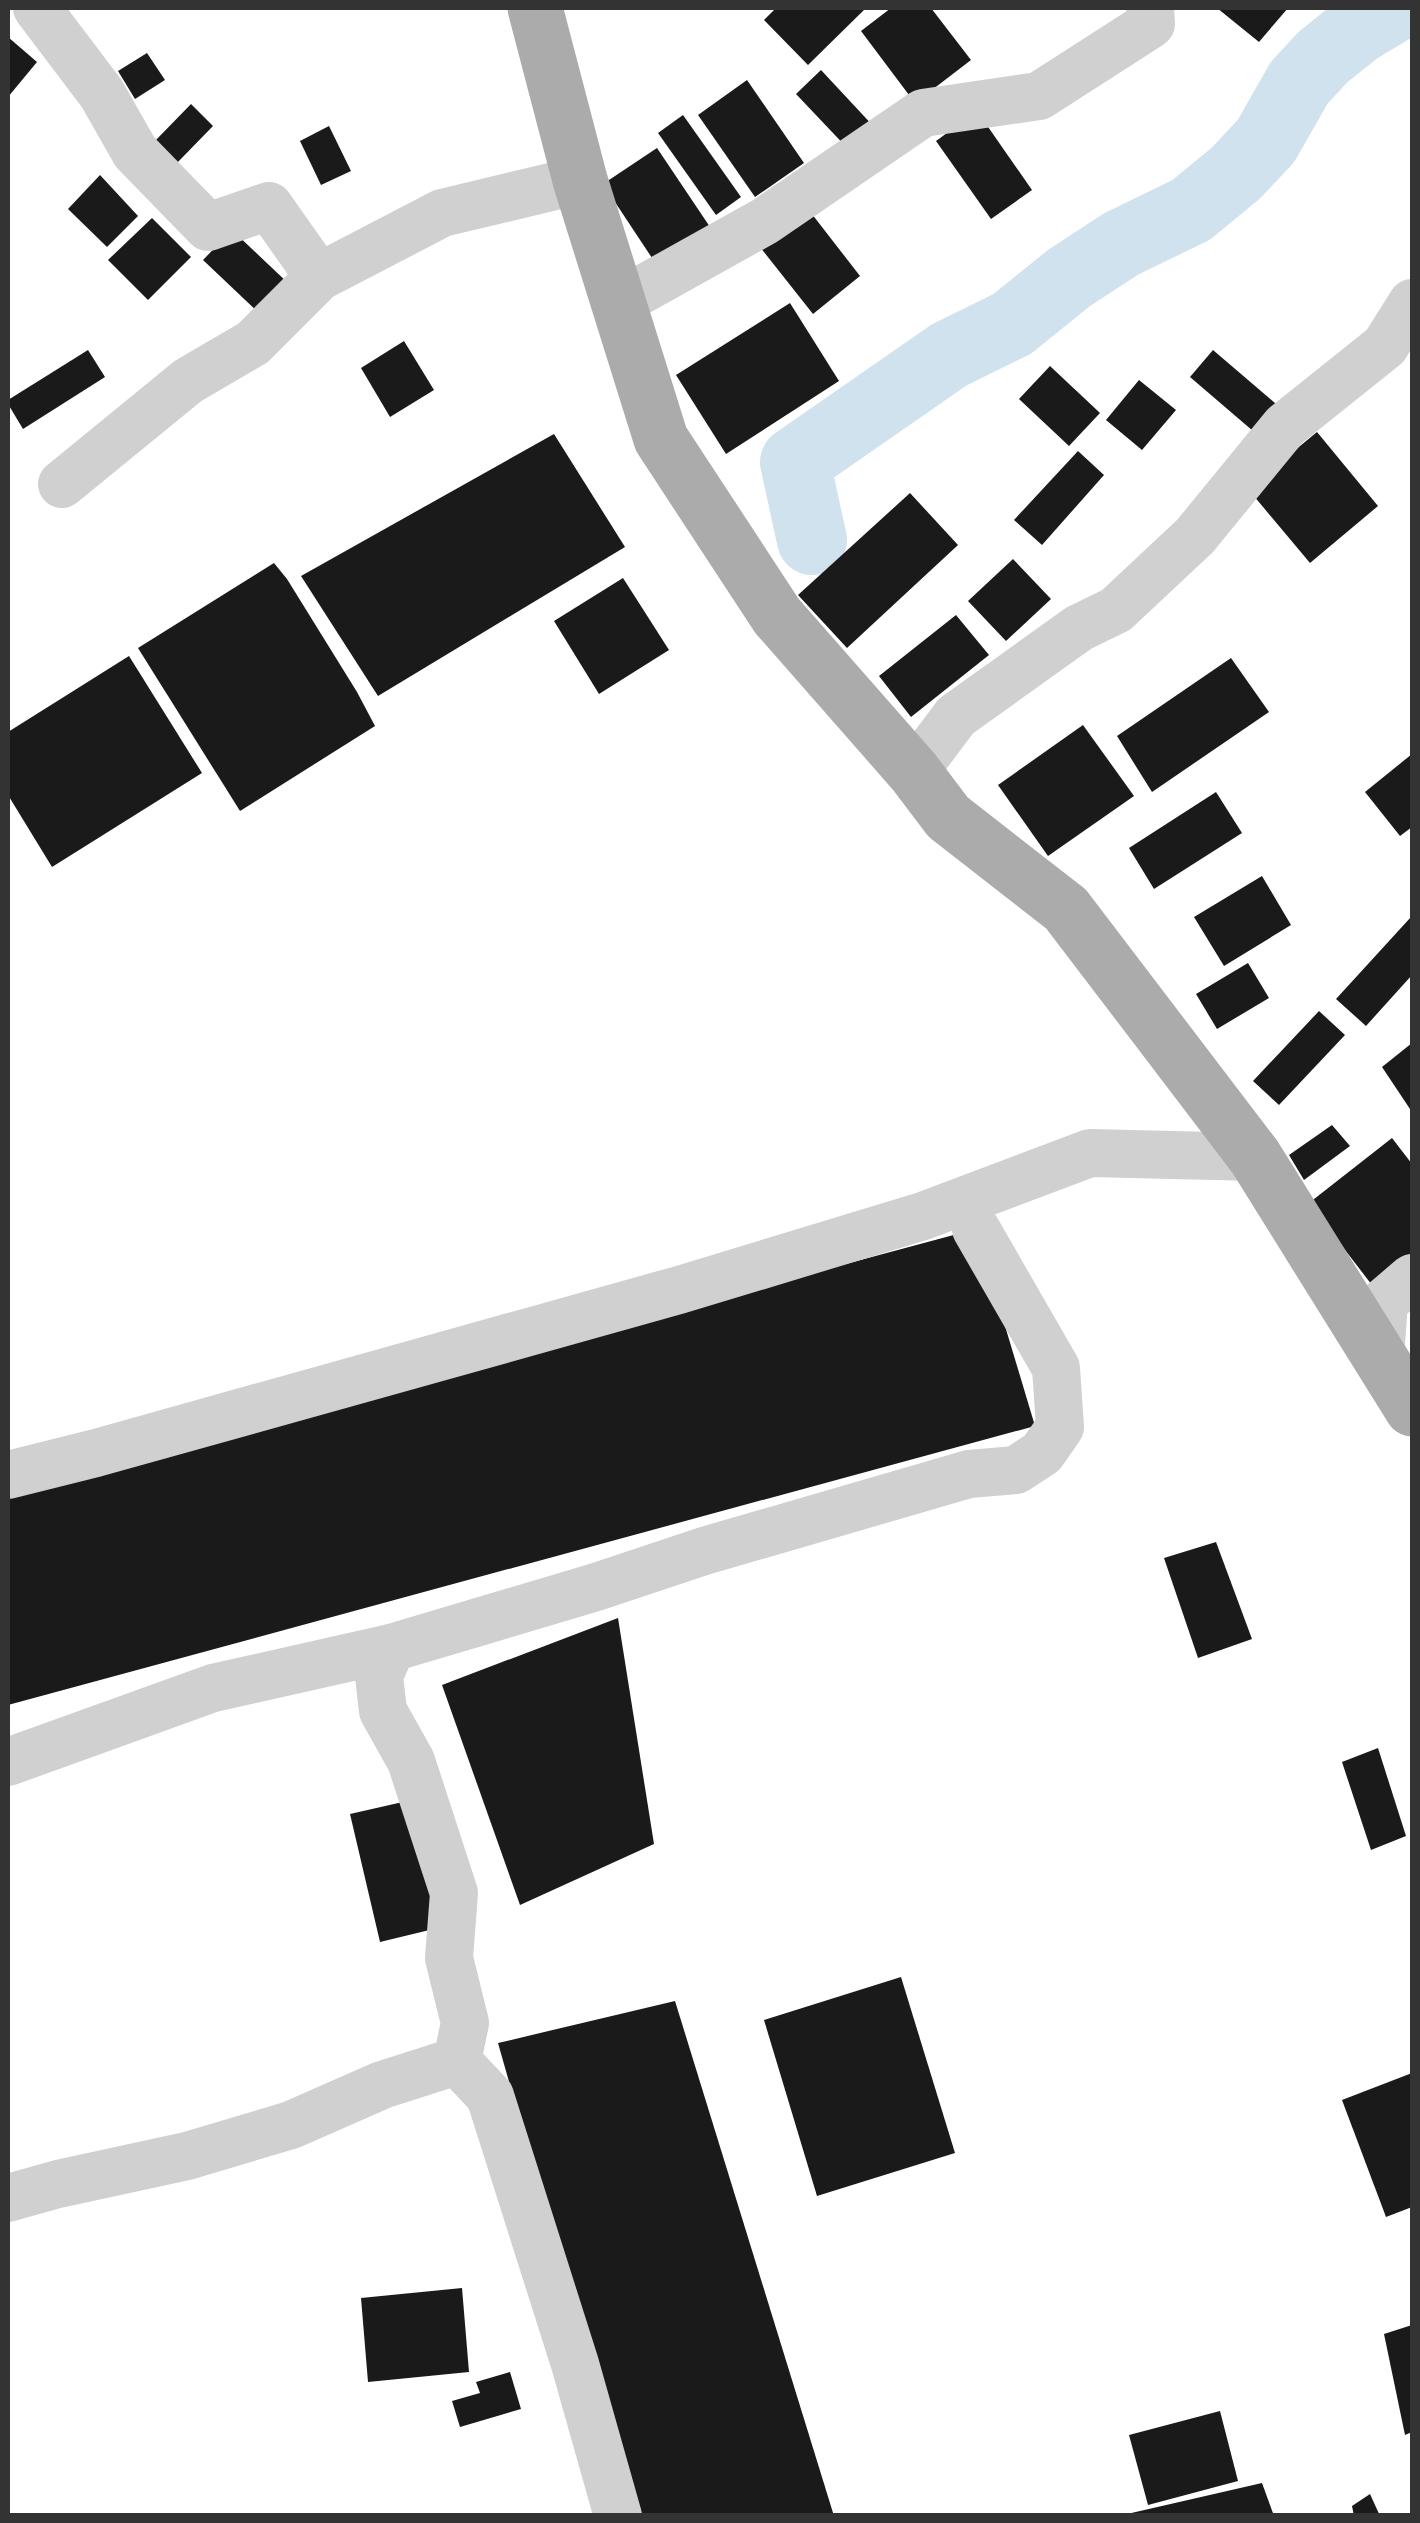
<svg xmlns="http://www.w3.org/2000/svg" width="1420" height="2523" viewBox="0 0 1420 2523" font-family="Jost,sans-serif">
	<rect width="100%" height="100%" fill="#fff"/>
	<g fill="none" stroke-linecap="round" stroke-linejoin="round">
		<path stroke="#cfe2ee" stroke-width="70" d="M812,540L795,462L949,355L1012,324L1069,278L1121,244L1191,210L1236,173L1266,141L1299,83L1323,57L1358,29L1393,8"/>
	</g>
	<g fill="#1a1a1a">
		<path d="M776,8H866L808,65L764,20Z"/>
		<path d="M891,8H931L971,60L915,103L861,31Z"/>
		<path d="M1217,8H1288L1259,42Z"/>
		<path d="M8,37L37,62L8,97Z"/>
		<path d="M147,53L165,80L135,99L118,71Z"/>
		<path d="M821,70L876,129L851,152L796,94Z"/>
		<path d="M747,80L804,163L755,197L698,115Z"/>
		<path d="M191,104L213,126L176,164L154,142Z"/>
		<path d="M977,111L1032,190L991,219L936,141Z"/>
		<path d="M683,115L741,197L716,215L658,133Z"/>
		<path d="M329,126L351,171L321,185L300,141Z"/>
		<path d="M657,148L710,227L656,264L603,184Z"/>
		<path d="M100,175L138,216L107,247L68,209Z"/>
		<path d="M808,209L860,276L813,314L760,247Z"/>
		<path d="M152,218L191,257L148,300L108,260Z"/>
		<path d="M232,230L289,284L260,314L203,260Z"/>
		<path d="M790,303L839,381L726,454L676,375Z"/>
		<path d="M404,341L434,390L390,417L361,368Z"/>
		<path d="M88,350L105,377L23,429L8,404V400Z"/>
		<path d="M1213,350L1283,410L1260,437L1190,377Z"/>
		<path d="M1050,366L1100,413L1069,446L1019,399Z"/>
		<path d="M1139,380L1176,410L1142,450L1106,420Z"/>
		<path d="M1317,432L1378,506L1310,563L1248,489Z"/>
		<path d="M554,434L625,547L378,696L301,576Z"/>
		<path d="M1078,451L1104,475L1042,545L1014,520Z"/>
		<path d="M910,493L958,545L847,648L798,595Z"/>
		<path d="M1013,559L1051,599L1006,641L968,601Z"/>
		<path d="M274,563L287,579L357,692L375,726L240,811L138,648Z"/>
		<path d="M623,578L669,650L599,694L554,621Z"/>
		<path d="M956,615L989,655L911,717L879,676Z"/>
		<path d="M129,656L202,773L52,867L8,795V732Z"/>
		<path d="M1231,658L1269,712L1152,792L1117,736Z"/>
		<path d="M1083,725L1134,796L1048,856L998,785Z"/>
		<path d="M1412,754V827L1400,836L1365,792Z"/>
		<path d="M1216,792L1242,833L1154,889L1129,848Z"/>
		<path d="M1262,876L1291,925L1224,966L1194,917Z"/>
		<path d="M1411,917L1412,919V975L1366,1026L1336,999Z"/>
		<path d="M1248,963L1269,998L1217,1029L1196,994Z"/>
		<path d="M1319,1011L1345,1035L1279,1105L1253,1081Z"/>
		<path d="M1412,1043V1112L1382,1067Z"/>
		<path d="M1332,1125L1350,1146L1304,1180L1289,1155Z"/>
		<path d="M1392,1138L1412,1164V1259L1375,1289L1309,1203Z"/>
		<path d="M976,1229L1035,1426L8,1705V1489Z"/>
		<path d="M1216,1542L1252,1639L1198,1658L1164,1558Z"/>
		<path d="M618,1618L654,1844L520,1905L442,1685Z"/>
		<path d="M1378,1748L1406,1836L1371,1850L1342,1762Z"/>
		<path d="M416,1799L446,1926L380,1942L350,1814Z"/>
		<path d="M901,1977L955,2153L817,2196L764,2020Z"/>
		<path d="M675,2001L834,2516H632L498,2043Z"/>
		<path d="M1412,2073V2207L1386,2217L1342,2100Z"/>
		<path d="M462,2288L469,2372L368,2382L361,2298Z"/>
		<path d="M1412,2325V2432L1405,2435L1384,2334Z"/>
		<path d="M510,2372L521,2409L460,2427L452,2401L480,2393L476,2382Z"/>
		<path d="M1220,2411L1238,2481L1148,2505L1129,2435Z"/>
		<path d="M1262,2483L1274,2516H1127V2514Z"/>
		<path d="M1370,2494L1380,2516H1354L1352,2506Z"/>
	</g>
	<g fill="none" stroke-linecap="round" stroke-linejoin="round">
		<g stroke="#d0d0d0" stroke-width="48">
			<path d="M37,8L102,94L135,152L208,227L269,206L319,277"/>
			<path d="M618,303L765,221L923,113L1039,96L1151,24L1150,8"/>
			<path d="M62,484L188,381L253,343L319,277L442,213L580,180"/>
			<path d="M914,772L956,716L1079,628L1116,610L1195,536L1285,426L1385,346L1412,303"/>
			<path d="M1380,1357L1384,1302L1412,1278"/>
			<path d="M8,1475L96,1453L679,1290L923,1216L1090,1153L1255,1157"/>
			<path d="M8,1762L213,1688L391,1648"/>
			<path d="M457,2061L465,2023L449,1958L454,1893L411,1761L383,1711L379,1676L391,1648L596,1587L704,1551L969,1474L1016,1470L1042,1453L1060,1427L1056,1368L976,1229"/>
			<path d="M8,2198L58,2184L187,2156L291,2125L382,2085L457,2061L490,2096L575,2364L618,2516"/>
		</g>
		<path stroke="#ababab" stroke-width="55" d="M535,8L580,180L661,439L777,616L914,772L948,817L1066,909L1255,1157L1412,1409"/>
	</g>
	<rect width="1420" height="2523" fill="none" stroke="#333333" stroke-width="20"/>
</svg>
